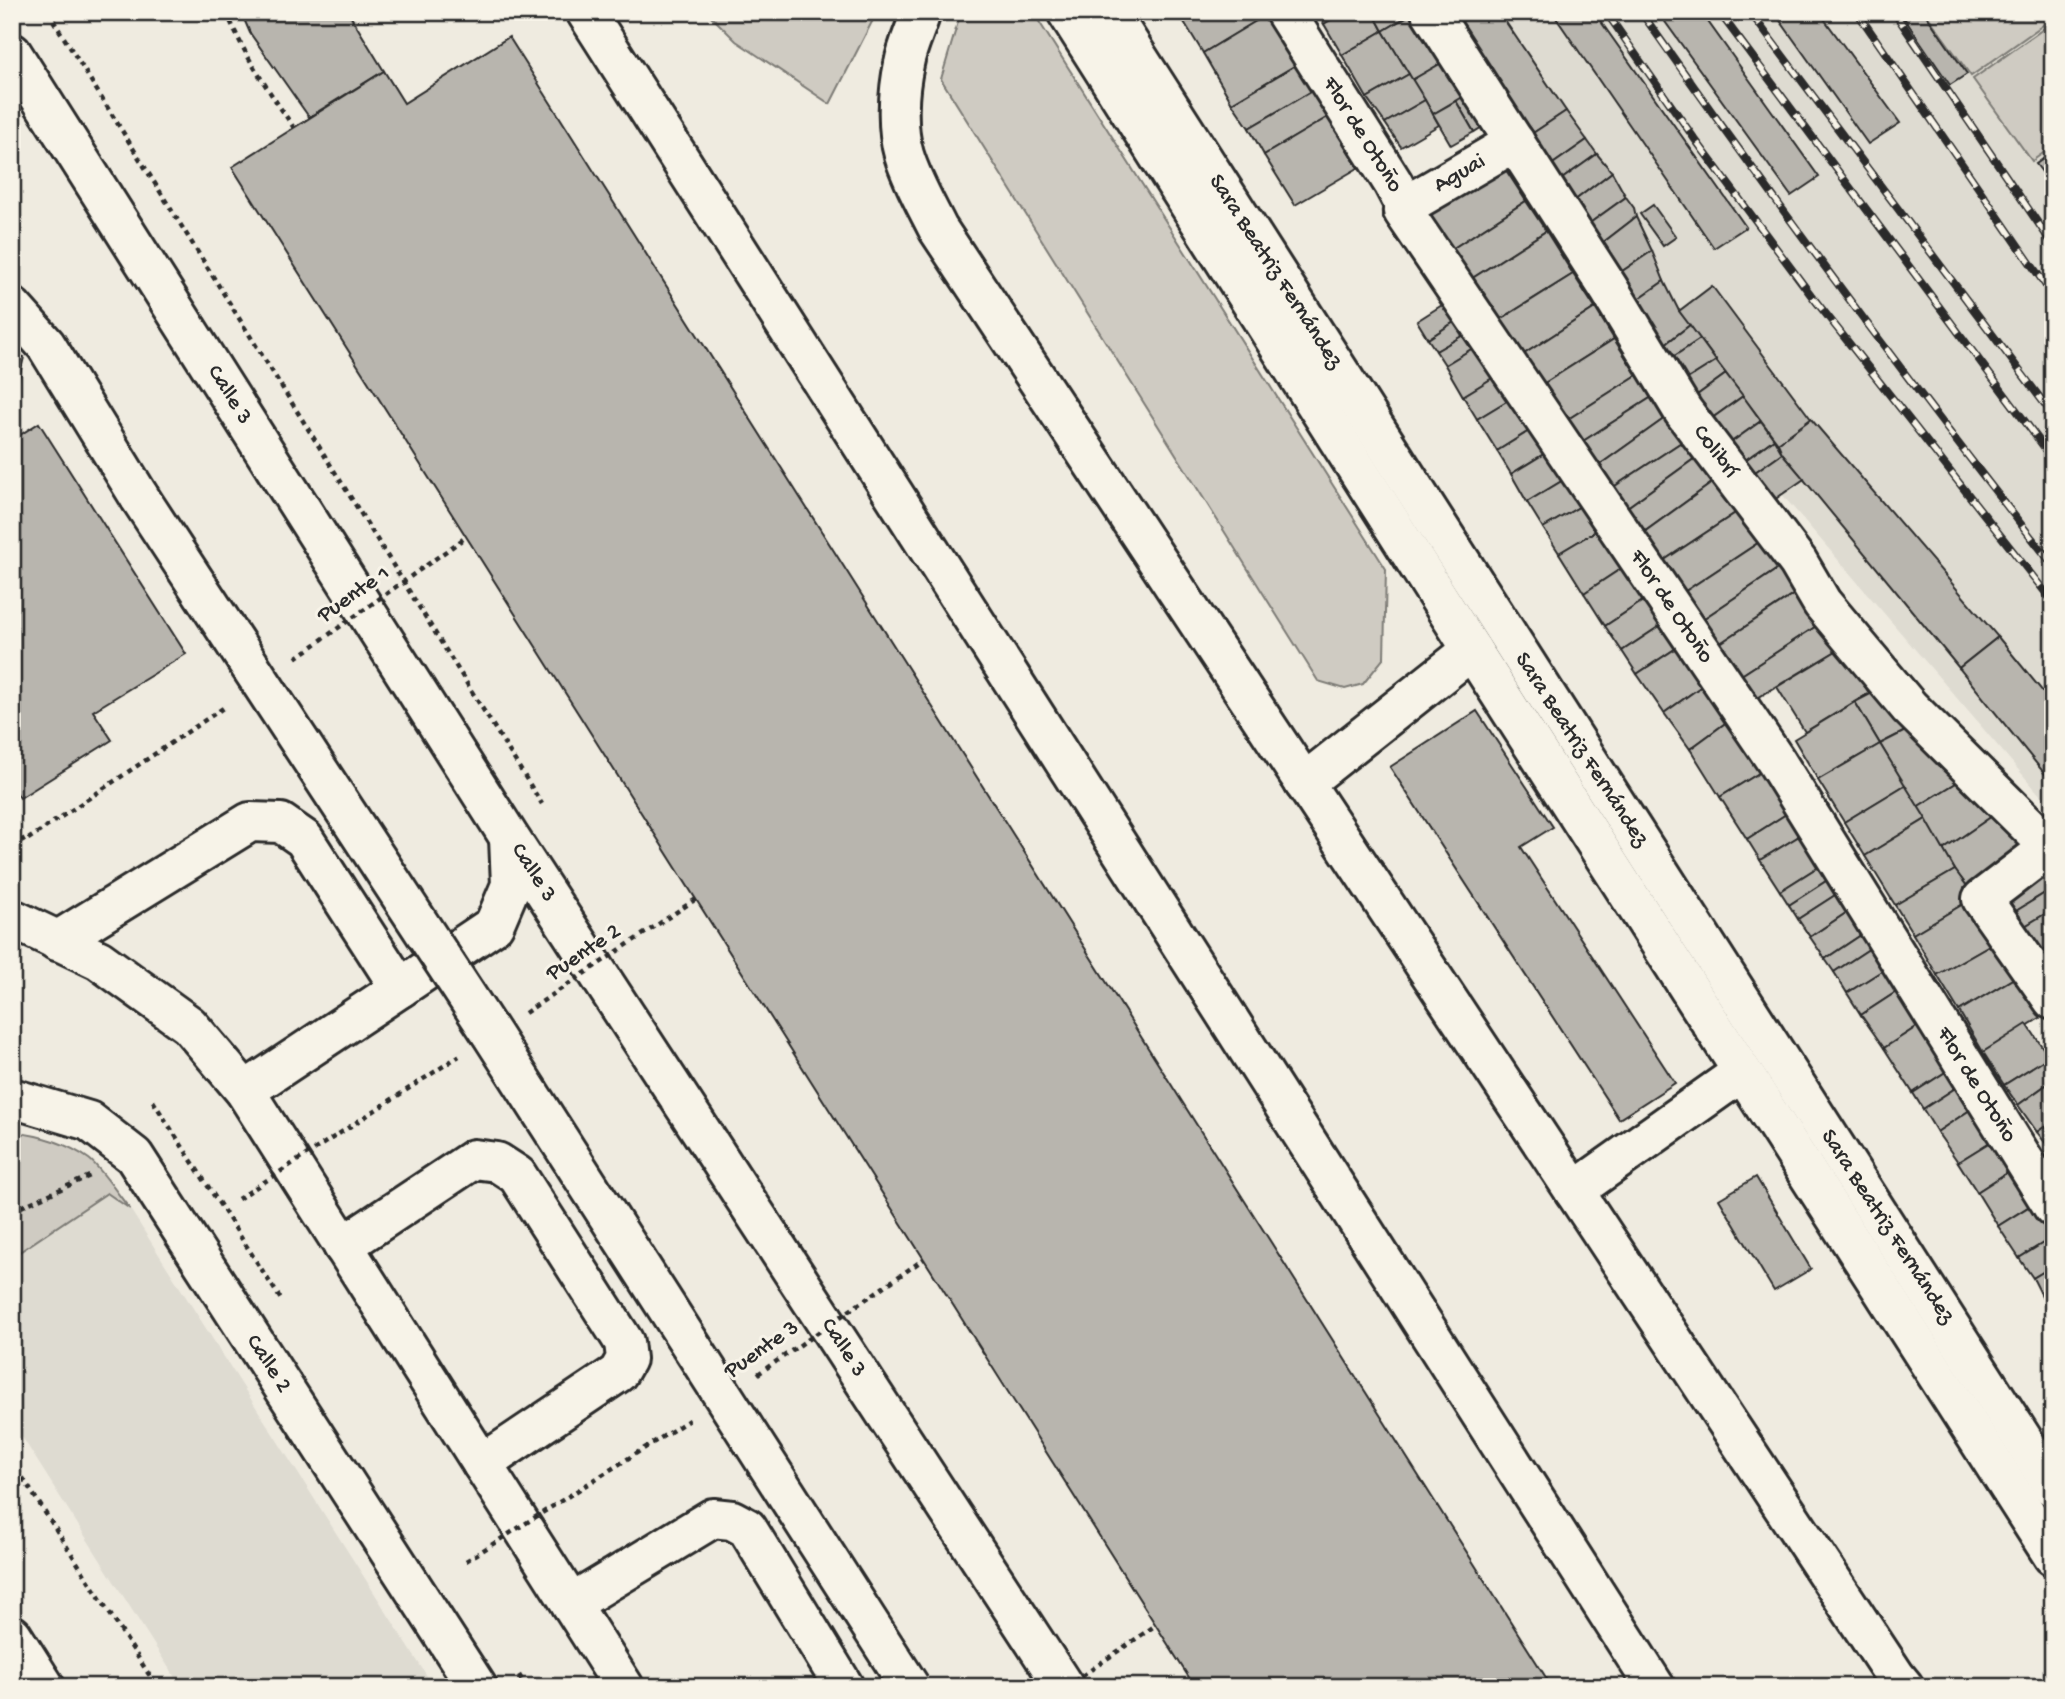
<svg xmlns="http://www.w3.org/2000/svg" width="2065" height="1699" viewBox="0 0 2065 1699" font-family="'Gochi Hand',sans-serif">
	<rect width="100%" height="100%" fill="#efebe0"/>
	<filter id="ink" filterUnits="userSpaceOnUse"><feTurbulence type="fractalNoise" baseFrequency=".0143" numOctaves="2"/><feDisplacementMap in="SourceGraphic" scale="14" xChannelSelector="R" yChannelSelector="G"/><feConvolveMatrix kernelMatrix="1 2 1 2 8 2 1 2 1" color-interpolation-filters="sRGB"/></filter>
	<g filter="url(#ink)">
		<g fill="#dedbd1">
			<path d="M1444,12H2053V810L1755,463Z"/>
			<path d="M107,1193L130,1209L434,1687H181L12,1421V1257Z"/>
		</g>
		<g fill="#cfcbc2" stroke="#7d7b76" stroke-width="2">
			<path d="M707,12H877L830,104L736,41Z"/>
			<path d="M961,12H1033L1386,569L1384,658L1363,684L1345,689L1318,681L941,79Z"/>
			<path d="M1925,12H2053V18L1971,76Z"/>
			<path d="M2053,22V146L2032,161L1973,79Z"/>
			<path d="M12,1132C38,1135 67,1143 89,1159C100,1167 120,1197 130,1209L107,1193L12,1257Z"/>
		</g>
		<g fill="#b8b5ae" stroke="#2b2b2b" stroke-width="2">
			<path d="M241,12H348L384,71L309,117L250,33Z"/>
			<path d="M1178,12H1264L1266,15L1203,53Z"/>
			<path d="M1317,12H1344L1324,24Z"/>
			<path d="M1344,12H1373L1383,31L1342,55L1324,24Z"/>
			<path d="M1373,12H1415L1383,31Z"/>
			<path d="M1415,12L1445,61L1412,80L1383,31Z"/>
			<path d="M1476,12H1499L1566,111L1521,141L1446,32Z"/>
			<path d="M1552,12H1594L1746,227L1714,248Z"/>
			<path d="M1658,12H1701L1819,177L1791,196Z"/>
			<path d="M1774,12H1819L1900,123L1868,144Z"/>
			<path d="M1900,12H1924L1967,74L1950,85Z"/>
			<path d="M1266,15L1296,65L1232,103L1203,53Z"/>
			<path d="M1383,31L1409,74L1367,98L1342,55Z"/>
			<path d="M509,37L1552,1687H1195L232,167L384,71L404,103Z"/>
			<path d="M1445,61L1465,95L1433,114L1412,80Z"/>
			<path d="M1296,65L1312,91L1249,128L1232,103Z"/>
			<path d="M1409,74L1425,100L1385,123L1367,98Z"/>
			<path d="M1474,90L1492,121L1474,132L1456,101Z"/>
			<path d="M1312,91L1328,117L1264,155L1249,128Z"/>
			<path d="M1425,100L1439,125L1401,147L1385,123Z"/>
			<path d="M1456,101L1474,132L1451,145L1433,114Z"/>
			<path d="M1566,111L1587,140L1540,173L1521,141Z"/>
			<path d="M1328,117L1358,168L1295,205L1264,155Z"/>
			<path d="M1587,140L1597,154L1548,189L1540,173Z"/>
			<path d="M2053,152V186L2036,164Z"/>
			<path d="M1597,154L1612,172L1561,211L1548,189Z"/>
			<path d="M1500,161L1526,201L1452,249L1425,209Z"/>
			<path d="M1612,172L1626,197L1576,233L1561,211Z"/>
			<path d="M1626,197L1634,208L1636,217L1588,254L1576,233Z"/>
			<path d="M1526,201L1546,231L1471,279L1452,249Z"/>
			<path d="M1653,205L1676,237L1663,246L1640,214Z"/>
			<path d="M1636,217L1652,251L1606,282L1588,254Z"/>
			<path d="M1546,231L1573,274L1498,321L1471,279Z"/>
			<path d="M1652,251L1664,281L1624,309L1606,282Z"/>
			<path d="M1573,274L1595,308L1521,356L1498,321Z"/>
			<path d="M1664,281L1679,311L1690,325L1655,352L1624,309Z"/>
			<path d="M1712,286L1811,419L1778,443L1679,311Z"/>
			<path d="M1453,298L1465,315L1428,339L1417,321Z"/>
			<path d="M1595,308L1614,339L1540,386L1521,356Z"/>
			<path d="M1465,315L1474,329L1436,351L1428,339Z"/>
			<path d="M1690,325L1700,339L1664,363L1655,352Z"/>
			<path d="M1474,329L1483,342L1445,365L1436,351Z"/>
			<path d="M1614,339L1637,375L1565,421L1540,386Z"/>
			<path d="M1700,339L1716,361L1678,385L1664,363Z"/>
			<path d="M1483,342L1504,371L1463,396L1445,365Z"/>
			<path d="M12,354L24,357L12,408Z"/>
			<path d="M1716,361L1726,374L1689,401L1678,385Z"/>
			<path d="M1504,371L1520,393L1477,419L1463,396Z"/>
			<path d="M1726,374L1743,396L1704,424L1689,401Z"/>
			<path d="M1637,375L1652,397L1580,443L1565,421Z"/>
			<path d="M1520,393L1542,423L1497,451L1477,419Z"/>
			<path d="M1743,396L1761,421L1719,451L1704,424Z"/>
			<path d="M1652,397L1665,418L1595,468L1580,443Z"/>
			<path d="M1665,418L1683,441L1606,492L1595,468Z"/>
			<path d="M1811,419L1998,637L1959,668L1782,453L1778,443Z"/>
			<path d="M1761,421L1774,439L1732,470L1719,451Z"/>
			<path d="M39,423L186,654L93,711L112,740L20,798L12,786V440Z"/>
			<path d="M1542,423L1557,446L1511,474L1497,451Z"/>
			<path d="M1774,439L1782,453L1741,482L1732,470Z"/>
			<path d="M1683,441L1698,456L1622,511L1606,492Z"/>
			<path d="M1557,446L1575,473L1527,502L1511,474Z"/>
			<path d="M1782,453L1804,479L1761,509L1741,482Z"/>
			<path d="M1698,456L1716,480L1640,535L1622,511Z"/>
			<path d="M1575,473L1591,500L1543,528L1527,502Z"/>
			<path d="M1716,480L1743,508L1663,561L1640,535Z"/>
			<path d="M1591,500L1606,525L1559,553L1543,528Z"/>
			<path d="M1743,508L1764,539L1684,592L1663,561Z"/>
			<path d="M1606,525L1631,562L1584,593L1559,553Z"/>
			<path d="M1764,539L1782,566L1703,619L1684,592Z"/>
			<path d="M1631,562L1652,595L1605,626L1584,593Z"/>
			<path d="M1782,566L1799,591L1719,644L1703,619Z"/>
			<path d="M1799,591L1821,623L1740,676L1719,644Z"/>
			<path d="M1652,595L1669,620L1622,651L1605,626Z"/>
			<path d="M1669,620L1684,643L1637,674L1622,651Z"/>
			<path d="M1821,623L1841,648L1754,700L1740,676Z"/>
			<path d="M1998,637L2053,704V784L1959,668Z"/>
			<path d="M1684,643L1709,681L1664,713L1637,674Z"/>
			<path d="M1841,648L1869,693L1805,732L1777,687Z"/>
			<path d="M1709,681L1735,716L1690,749L1664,713Z"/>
			<path d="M1880,689L1919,724L1880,744L1855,702Z"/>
			<path d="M1855,702L1880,744L1818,780L1794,739Z"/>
			<path d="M1477,711L1553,827L1521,847L1675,1083L1619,1119L1390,767Z"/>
			<path d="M1735,716L1769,767L1720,797L1690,749Z"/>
			<path d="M1919,724L1966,777L1917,807L1880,744Z"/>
			<path d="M1880,744L1905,785L1844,822L1818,780Z"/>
			<path d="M1769,767L1794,809L1747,839L1720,797Z"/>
			<path d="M1966,777L1998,812L1943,850L1917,807Z"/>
			<path d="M1905,785L1926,819L1865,856L1844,822Z"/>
			<path d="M1794,809L1809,830L1760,860L1747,839Z"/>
			<path d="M1998,812L2031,855L1975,897L1955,870L1943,850Z"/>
			<path d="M1926,819L1955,870L1895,905L1865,856Z"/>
			<path d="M1809,830L1829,860L1780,891L1760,860Z"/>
			<path d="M1829,860L1837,874L1789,905L1780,891Z"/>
			<path d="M2043,864L2053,880V888L2016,911L2002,890Z"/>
			<path d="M1955,870L1975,897L1913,934L1895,905Z"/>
			<path d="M1837,874L1846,888L1798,919L1789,905Z"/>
			<path d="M1846,888L1858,905L1810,937L1798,919Z"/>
			<path d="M2053,888V909L2025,926L2016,911Z"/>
			<path d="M1975,897L2000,939L1937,975L1913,934Z"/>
			<path d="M1858,905L1873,927L1825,959L1810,937Z"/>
			<path d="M2053,909V944L2041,951L2025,926Z"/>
			<path d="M1873,927L1881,941L1834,972L1825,959Z"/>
			<path d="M2000,939L2021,974L1959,1011L1937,975Z"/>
			<path d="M1881,941L1896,962L1847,993L1834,972Z"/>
			<path d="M2053,944V970L2041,951Z"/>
			<path d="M1896,962L1910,983L1861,1015L1847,993Z"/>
			<path d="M2021,974L2045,1015L1983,1052L1959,1011Z"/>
			<path d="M1910,983L1932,1017L1884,1048L1861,1015Z"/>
			<path d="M1932,1017L1961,1062L1913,1093L1884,1048Z"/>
			<path d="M2027,1024L2049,1057L2004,1085L1983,1052Z"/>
			<path d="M2053,1054V1080L2018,1105L2004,1085Z"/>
			<path d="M1961,1062L1971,1078L1923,1109L1913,1093Z"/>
			<path d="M1971,1078L1985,1100L1937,1132L1923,1109Z"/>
			<path d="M2053,1080V1121L2037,1132L2018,1105Z"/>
			<path d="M1985,1100L2003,1134L1958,1162L1937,1132Z"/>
			<path d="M2053,1121V1153L2037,1132Z"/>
			<path d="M2003,1134L2022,1163L1977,1192L1958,1162Z"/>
			<path d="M2022,1163L2044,1197L1998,1226L1977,1192Z"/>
			<path d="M1756,1177L1811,1269L1774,1291L1719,1199Z"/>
			<path d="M2044,1197L2053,1210V1237L2019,1258L1998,1226Z"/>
			<path d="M2053,1237V1266L2033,1278L2019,1258Z"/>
			<path d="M2053,1266V1307L2049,1310L2033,1278Z"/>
		</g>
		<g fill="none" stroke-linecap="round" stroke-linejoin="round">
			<g stroke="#2b2b2b" stroke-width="44">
				<g id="minor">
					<path d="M586,12L1655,1687"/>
					<path d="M921,12C916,29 907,46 904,64C898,92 896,127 904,155C912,181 926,205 938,229L1895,1676L1904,1687"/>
					<path d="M1067,12L1472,650L2053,1556"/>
					<path d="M1109,12L2053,1487"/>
					<path d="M1285,12L1393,183L1405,206L1403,211L1776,761L2053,1207"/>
					<path d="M1431,12L1609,289L1683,411L1798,562L1822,603L1909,707L2053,850"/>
					<path d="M12,53L509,837L1064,1687"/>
					<path d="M1405,206L1515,142"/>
					<path d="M12,307L46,345L140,498"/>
					<path d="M1304,783L1472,650"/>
					<path d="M2050,847L1982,899L2053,1000"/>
					<path d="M15,920L99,960L189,1025L245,1091L624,1687"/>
					<path d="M57,941L250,822L281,823L304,839L400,988L245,1091"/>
					<path d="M400,988L494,925L511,885L509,838"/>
					<path d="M12,1098L89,1121L134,1156L477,1687"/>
					<path d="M1574,1191L1742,1072"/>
					<path d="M343,1246L474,1159L497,1162L517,1175L624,1342L626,1359L618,1373L482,1464"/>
					<path d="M571,1604L713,1518L732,1520L747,1528L844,1687"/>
					<path d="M12,1635L45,1687"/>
				</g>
			</g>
			<g stroke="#2b2b2b" stroke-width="4.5" stroke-dasharray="5 5" stroke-linecap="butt">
				<path d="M48,12L542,804"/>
				<path d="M227,12C242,53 269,91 294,128"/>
				<path d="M12,820L24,842L226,706"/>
				<path d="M153,1101L282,1301"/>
				<path d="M12,1211L92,1175"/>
				<path d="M12,1461L157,1687"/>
				<path d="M519,1675L526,1687"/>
			</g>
			<use href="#minor" stroke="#f7f3e8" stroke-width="38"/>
			<g stroke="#2b2b2b" stroke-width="8">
				<g id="rail">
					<path d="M1606,12L1694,138L1811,295L2053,602"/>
					<path d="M1641,12C1773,200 1911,385 2053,565"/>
					<path d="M1719,12L2053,459"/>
					<path d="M1750,12L2053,415"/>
					<path d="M1857,12L2053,296"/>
					<path d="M1894,12L2053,245"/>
				</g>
			</g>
			<use href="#rail" stroke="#f7f3e8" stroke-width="5" stroke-dasharray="16" stroke-linecap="butt"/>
			<g stroke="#2b2b2b" stroke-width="44" stroke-linecap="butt">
				<path id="minor-bridge" d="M140,498L492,1035L910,1687"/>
			</g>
			<g stroke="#2b2b2b" stroke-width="4.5" stroke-dasharray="5 5" stroke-linecap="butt">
				<path d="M296,658L466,537"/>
				<path d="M525,1013L696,899"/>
				<path d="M238,1199L459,1056"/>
				<path d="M758,1374L924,1259"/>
				<path d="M466,1561L689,1420"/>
				<path d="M1066,1687L1156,1625"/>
			</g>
			<use href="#minor-bridge" stroke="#f7f3e8" stroke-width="38"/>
		</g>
	</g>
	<g text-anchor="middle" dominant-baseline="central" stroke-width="6" stroke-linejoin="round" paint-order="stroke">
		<g font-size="23" fill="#2b2b2b" stroke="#f7f3e8">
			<text transform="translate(1362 135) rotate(58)">Flor de Otoño</text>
			<text transform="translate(1460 174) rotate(-30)">Aguai</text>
			<text transform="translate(1275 272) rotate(57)">Sara Beatriz Fernández</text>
			<text transform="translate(229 395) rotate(58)">Calle 3</text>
			<text transform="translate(1715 452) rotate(53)">Colibrí</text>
			<text transform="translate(354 595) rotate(-35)">Puente 1</text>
			<text transform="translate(1671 607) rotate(56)">Flor de Otoño</text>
			<text transform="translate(1581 750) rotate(57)">Sara Beatriz Fernández</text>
			<text transform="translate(533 873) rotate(57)">Calle 3</text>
			<text transform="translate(584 953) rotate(-34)">Puente 2</text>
			<text transform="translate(1976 1085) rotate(58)">Flor de Otoño</text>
			<text transform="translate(1887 1227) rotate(57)">Sara Beatriz Fernández</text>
			<text transform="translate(843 1348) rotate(57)">Calle 3</text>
			<text transform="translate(762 1350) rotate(-35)">Puente 3</text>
			<text transform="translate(268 1364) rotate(57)">Calle 2</text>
		</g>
	</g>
	<rect width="2065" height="1699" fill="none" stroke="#f7f3e8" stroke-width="42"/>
	<rect x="21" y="21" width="2023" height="1657" fill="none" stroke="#2b2b2b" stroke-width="2.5" filter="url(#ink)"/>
</svg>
